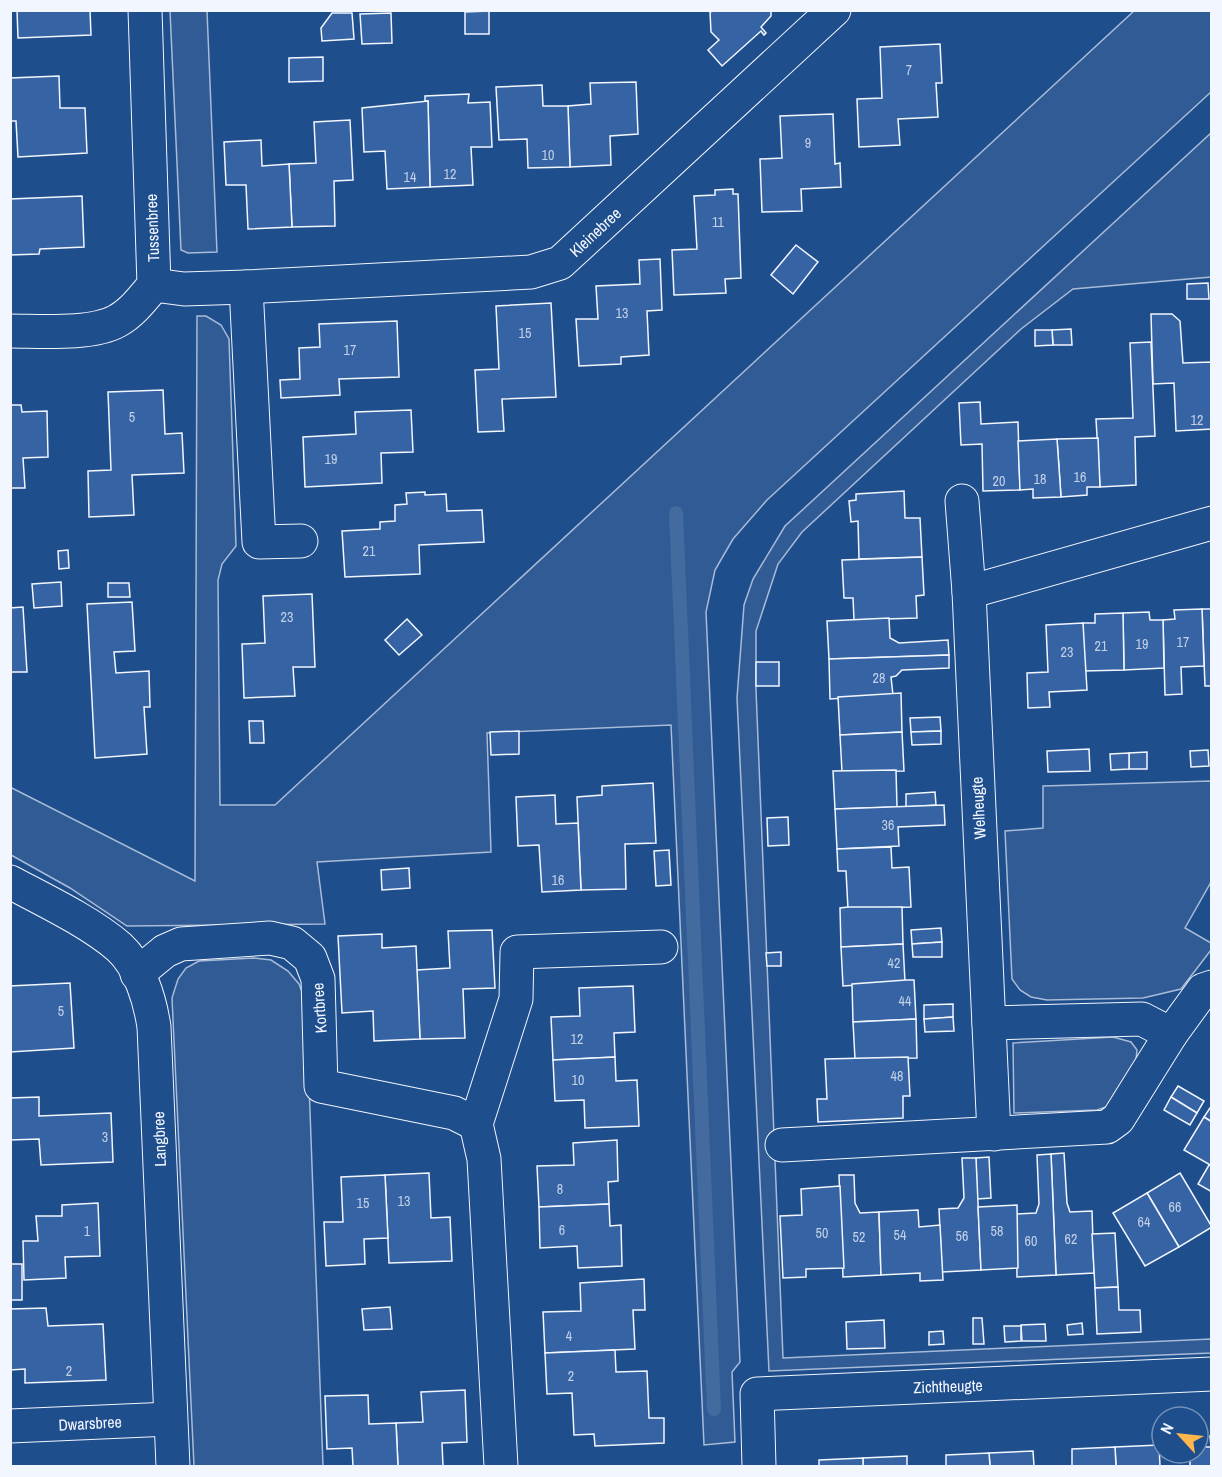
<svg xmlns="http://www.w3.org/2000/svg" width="1222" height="1477" viewBox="0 0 1222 1477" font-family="'Archivo Narrow',sans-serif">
	<rect width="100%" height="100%" fill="#1f4e8c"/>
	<g fill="#305b95" stroke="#a8bbd7" stroke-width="1.5">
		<path d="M170,11H207L217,252L188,253L181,250Z"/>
		<path d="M1134,11H1211V92L767,500L733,539L715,570L706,612L740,1362L732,1372L735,1442L704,1445L671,725L487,733L491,852L317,862L325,924L127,926L70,888L11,855L10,787L195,881L197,316H206L221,325L229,339L236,546L222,564L218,580L220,805H275Z"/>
		<path d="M1211,133V277L1073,289L1021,329L802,532L778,564L756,631V690L783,1358L1211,1339V1353L769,1371L737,698L744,605L753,579L785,526Z"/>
		<path d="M1211,781V882L1185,928L1211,943V950L1181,989L1143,998L1047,1000L1031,997L1020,990L1012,979L1005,831L1043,828V786Z"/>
		<path d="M254,958L271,960L288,971L299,984L306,1002L323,1466H194L172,998L178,979L186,968L199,961Z"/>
		<path d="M1113,1037L1131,1042L1137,1050L1136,1060L1109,1106L1097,1110L1014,1113L1013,1043Z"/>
	</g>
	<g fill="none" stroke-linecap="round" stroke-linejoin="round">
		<path stroke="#446ba0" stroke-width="14" d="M676,513L714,1409"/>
	</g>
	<g fill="#3563a3" stroke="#f2f6ff" stroke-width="1.5">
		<path d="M17,10H90L91,35L18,38Z"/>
		<path d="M489,11V34H465V12Z"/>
		<path d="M714,11V10L778,11H771V16L761,27L766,33L764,35L761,31L722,66L708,50L719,40L711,32L710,12Z"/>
		<path d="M332,13H352L354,39L322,41L321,28Z"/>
		<path d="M391,13L392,43L362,44L360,14Z"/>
		<path d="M940,44L942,83H936L938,117L898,119L900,145L859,147L857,99L882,98L880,47Z"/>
		<path d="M323,57V81L289,82V58Z"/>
		<path d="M59,76L60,108H85L87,153L18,157L16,121H10V78Z"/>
		<path d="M636,82L638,134L610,136L611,165L570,167L568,106L591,104L590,83Z"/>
		<path d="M542,85L543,106H568L570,167L528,168L527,139L499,140L496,87Z"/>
		<path d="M469,94L468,103L490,102L492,147H471L473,185L430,187L428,101H425V96Z"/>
		<path d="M428,101L430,187L387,189L385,151L364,152L362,108Z"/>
		<path d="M833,114L835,164L840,163L841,187L801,189L802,211L762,212L760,159L782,158L780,116Z"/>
		<path d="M350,120L353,180L334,181L335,226L292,227L289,164L316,163L314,122Z"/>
		<path d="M261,140L262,166L289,164L292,227L248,229L246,185H226L224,142Z"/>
		<path d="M733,189V194H738L741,278L725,279L726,293L674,295L672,250L697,249L694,196L715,195V190Z"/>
		<path d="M82,196L84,247L40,249L39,254L10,255V199Z"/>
		<path d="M796,245L818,262L793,294L771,275Z"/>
		<path d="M660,259L662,310L647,311L649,355L621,357V364L579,366L576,319H598L596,286L640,284L639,260Z"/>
		<path d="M1208,283L1209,299H1187V284Z"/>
		<path d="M551,303L556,397L502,399L504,431L478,432L475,370L499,369L496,306Z"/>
		<path d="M1151,314H1172L1180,321L1183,363L1212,362V429L1176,431L1174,383L1153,384Z"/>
		<path d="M397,321L399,377L339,379L340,395L281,398L280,380L300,379L299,348L320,347L319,324Z"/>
		<path d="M1071,329L1072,345H1053L1052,330Z"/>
		<path d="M1035,330H1052L1053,345L1035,346Z"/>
		<path d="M1151,342L1155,436L1135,437L1136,485L1100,487L1096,419L1133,418L1130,343Z"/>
		<path d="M163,390L165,434L182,433L184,473L132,475L134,515L89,517L88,471L111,470L108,392Z"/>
		<path d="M980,402L981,424L1018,422L1020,490L983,491L982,444L961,445L959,403Z"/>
		<path d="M10,405H21L22,412L47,411L48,457L23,458L25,488H10Z"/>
		<path d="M411,410L413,452L381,453L382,483L305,487L303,437L356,434L355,412Z"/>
		<path d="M1098,438L1100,487H1087V495L1061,497L1057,439Z"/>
		<path d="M1057,439L1061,497L1033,498V489L1020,490L1018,441Z"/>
		<path d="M904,491L905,518H920L922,557L859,559L858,521L851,522L849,501L856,500V494Z"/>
		<path d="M425,492V495L446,494L447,511L482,510L484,542L419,545L420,574L345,577L342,531L380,529V522L395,521V505L407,504L406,493Z"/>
		<path d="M68,550L69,568L59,569L58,551Z"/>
		<path d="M922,557L924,595L916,596L917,618L854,620L853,598H844L842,560Z"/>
		<path d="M61,582L62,606L34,608L32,584Z"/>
		<path d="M108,583H129L130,597H108Z"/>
		<path d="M312,594L315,667H293L295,696L244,698L242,644L265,643L263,596Z"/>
		<path d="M132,602L135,651L114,652L116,673L149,671L150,707H144L147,754L95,758L87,604Z"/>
		<path d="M23,607L27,672H10V608Z"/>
		<path d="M1202,609H1212V686H1205Z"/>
		<path d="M1202,609L1204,666L1181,667L1182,694L1165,695L1163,620L1175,619L1174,610Z"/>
		<path d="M1149,612L1150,620H1163L1164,668L1124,670L1123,613Z"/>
		<path d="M1123,613L1124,670L1084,671L1083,623H1095V614Z"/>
		<path d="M889,618L890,638L899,643L948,640L949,655L829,659L827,621Z"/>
		<path d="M407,619L422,635L399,655L385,640Z"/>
		<path d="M1083,623L1087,690L1049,692L1050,707L1028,708L1027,673L1048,672L1046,625Z"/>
		<path d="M949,655V668L902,670L896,676L891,677L893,695L830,699L829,659Z"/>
		<rect x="756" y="662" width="23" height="24"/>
		<path d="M901,693L902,732L840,735L838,697Z"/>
		<path d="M940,717L941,731L911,732L910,718Z"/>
		<path d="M249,721H263L264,743H250Z"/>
		<path d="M519,731V754L491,755L490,732Z"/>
		<path d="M941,731V744L912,745L911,732Z"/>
		<path d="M902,732L904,771L842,772L840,735Z"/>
		<path d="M1089,749L1090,771L1048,772L1047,751Z"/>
		<path d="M1208,750L1209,766L1191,767L1190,751Z"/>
		<path d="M1147,752V769H1129V753Z"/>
		<path d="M1129,753V769L1111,770L1110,754Z"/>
		<path d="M896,770L897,807L835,809L833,771Z"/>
		<path d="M653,783L656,843L625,844L626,889L581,890L577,797L602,795V786Z"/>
		<path d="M935,792L936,805L906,807V794Z"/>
		<path d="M555,795L556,824L578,823L581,890L542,892L539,845L518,846L516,797Z"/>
		<path d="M944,805L945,825L898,827L899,846L837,849L835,809Z"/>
		<path d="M788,817L789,845L768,846L767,818Z"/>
		<path d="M891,847L892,868L909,867L911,907L848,909L846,871H838L837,849Z"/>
		<path d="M669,850L671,885L656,886L654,851Z"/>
		<path d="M409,868L410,888L382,890L381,870Z"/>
		<path d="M848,907H902L903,944L841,947L840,908Z"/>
		<path d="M941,928L942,942L912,944L911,930Z"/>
		<path d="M492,930L495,988L463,989L465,1038L420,1039L417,970L450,968L448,931Z"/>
		<path d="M382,934V948L416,946L420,1039L374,1041L373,1011L342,1013L338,936Z"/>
		<path d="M942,942V957H913L912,944Z"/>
		<path d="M903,944L905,982L843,986L841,947Z"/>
		<path d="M781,952V966H767L766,953Z"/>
		<path d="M906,980H914L916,1019L853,1022L852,984Z"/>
		<path d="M70,983L74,1048L10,1052V986Z"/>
		<path d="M633,986L635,1032L614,1033L615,1057L553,1060L551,1017L580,1016L579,988Z"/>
		<path d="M953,1004V1017L924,1019V1005Z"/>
		<path d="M953,1017L954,1031L925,1032L924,1019Z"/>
		<path d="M916,1019L917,1058L855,1059L853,1022Z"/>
		<path d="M615,1057L616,1081L637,1080L639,1126L585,1128L584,1100L555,1101L553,1060Z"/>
		<path d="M908,1057L910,1096H903V1118L818,1122L817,1099H827L825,1059Z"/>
		<path d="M1178,1086L1204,1101L1197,1113L1171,1097Z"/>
		<path d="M39,1097V1116L111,1113L113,1162L41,1165L39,1139L10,1140V1098Z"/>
		<path d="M1171,1097L1197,1113L1190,1125L1164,1110Z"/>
		<path d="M1212,1105V1122L1204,1117Z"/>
		<path d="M1204,1117L1212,1122V1166L1184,1150Z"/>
		<path d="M617,1140L618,1181L608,1182L609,1204L539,1207L537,1166L574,1165L573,1143Z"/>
		<path d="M1064,1153L1067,1203L1070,1212L1092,1211L1094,1273L1056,1275L1051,1154Z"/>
		<path d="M1051,1154L1056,1275L1017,1277L1016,1214L1036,1213L1039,1204L1037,1155Z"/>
		<path d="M989,1157L991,1198L977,1199L976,1158Z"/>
		<path d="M962,1158H976L981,1270L942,1272L939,1209L958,1208L964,1198Z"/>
		<path d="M1209,1165L1212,1166V1192L1198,1184Z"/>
		<path d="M429,1173L431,1218L450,1217L452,1261L389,1263L385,1175Z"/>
		<path d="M1180,1173L1212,1227L1179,1247L1147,1193Z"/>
		<path d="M385,1175L388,1238L364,1239L365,1264L326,1266L324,1222H343L341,1177Z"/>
		<path d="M839,1175H854L855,1203L860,1213L879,1212L881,1275L843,1277Z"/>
		<path d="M840,1186L844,1268L806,1269V1277L783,1278L780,1216L802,1215L801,1189Z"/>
		<path d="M1147,1193L1179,1247L1145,1266L1113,1213Z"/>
		<path d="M98,1203L100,1256L65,1257L66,1278L24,1280L23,1241H38L36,1216H62V1205Z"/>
		<path d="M609,1204L610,1226L621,1225L622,1266L578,1268L577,1246L540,1248L539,1207Z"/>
		<path d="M1017,1205L1018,1268L981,1270L978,1207Z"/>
		<path d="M918,1210L919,1227L940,1225L943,1280L920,1281V1273L881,1275L879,1212Z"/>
		<path d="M1115,1233L1118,1287L1095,1288L1092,1234Z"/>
		<rect x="10" y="1264" width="12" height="36"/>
		<path d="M644,1279L645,1310H633L635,1349L545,1353L543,1312L581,1311L580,1283Z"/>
		<path d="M1118,1287L1119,1310H1140L1141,1332L1097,1334L1095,1288Z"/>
		<path d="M390,1307L392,1329L364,1330L362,1309Z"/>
		<path d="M46,1308L48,1326L103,1324L106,1380L25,1383V1369L10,1370V1309Z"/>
		<path d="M973,1318H982L984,1344H973Z"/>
		<path d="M884,1320L885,1348L847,1349L846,1322Z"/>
		<path d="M1082,1323L1083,1334L1068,1335L1067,1325Z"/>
		<path d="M1045,1324L1046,1341H1022L1021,1325Z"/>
		<path d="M1004,1326H1021V1341L1005,1342Z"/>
		<path d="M943,1331L944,1344L929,1345V1332Z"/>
		<path d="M615,1350L616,1372L647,1371L649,1418H664V1443L595,1446L594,1434L574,1435L572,1393L547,1394L545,1353Z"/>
		<path d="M465,1390L467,1442L442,1443L443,1466H398L396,1423L423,1422L421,1392Z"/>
		<path d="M368,1395L369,1424L396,1423L398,1466H353L352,1448L327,1449L325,1396Z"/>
		<path d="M1210,1436H1212V1466H1190V1453H1198V1447H1211Z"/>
		<path d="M1159,1445L1160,1466H1116L1115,1447Z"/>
		<path d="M1115,1447L1116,1466H1072V1449Z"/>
		<path d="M1033,1451L1034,1466H990L989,1453Z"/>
		<path d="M989,1453L990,1466H946V1455Z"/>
		<path d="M907,1456V1466H863V1458Z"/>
		<path d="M863,1458V1466H819V1460Z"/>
	</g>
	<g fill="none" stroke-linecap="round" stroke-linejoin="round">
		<g stroke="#f2f6ff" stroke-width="35">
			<g id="minor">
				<path d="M154,285L184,289L246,287L531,272L560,263L834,10"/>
				<path d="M246,287L259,542L301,541"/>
				<path d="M10,331C40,331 92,335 117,321C132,313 143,298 154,285L145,10"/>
				<path d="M962,501L969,592"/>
				<path d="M10,882C44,900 90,922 119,947C140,966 150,1000 154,1027L173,1466"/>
				<path d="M137,974L165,951L181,944L270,938L292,943L310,958L318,979L321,1086L454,1113L476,1124"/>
				<path d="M1171,1034L1203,990L1212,987"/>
				<path d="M994,1134L969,592L1212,523"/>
				<path d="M782,1145L1107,1127L1118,1119L1171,1034L1142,1019L989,1023"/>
				<path d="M10,1426L170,1419"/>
				<path d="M501,1466L484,1159L476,1124L516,999L517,952L661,947"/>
				<path d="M759,1466L757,1394L1212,1374"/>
			</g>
		</g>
		<use href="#minor" stroke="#1f4e8c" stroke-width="33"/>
	</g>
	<g text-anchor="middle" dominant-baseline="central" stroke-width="4.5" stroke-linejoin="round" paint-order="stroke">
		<g font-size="14" fill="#c3d1e8">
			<text x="909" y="70">7</text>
			<text x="808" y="143">9</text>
			<text x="548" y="155">10</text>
			<text x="450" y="174">12</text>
			<text x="410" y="177">14</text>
			<text x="718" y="222">11</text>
			<text x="622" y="313">13</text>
			<text x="525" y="333">15</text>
			<text x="350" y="350">17</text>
			<text x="132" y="417">5</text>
			<text x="1197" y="420">12</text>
			<text x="331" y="459">19</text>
			<text x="1080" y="477">16</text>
			<text x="1040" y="479">18</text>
			<text x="999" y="481">20</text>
			<text x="369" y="551">21</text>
			<text x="287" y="617">23</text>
			<text x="1183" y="642">17</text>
			<text x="1142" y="644">19</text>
			<text x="1101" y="646">21</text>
			<text x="1067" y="652">23</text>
			<text x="879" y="678">28</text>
			<text x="888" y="825">36</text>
			<text x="558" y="880">16</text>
			<text x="894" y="963">42</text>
			<text x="905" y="1001">44</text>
			<text x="61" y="1011">5</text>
			<text x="577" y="1039">12</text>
			<text x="897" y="1076">48</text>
			<text x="578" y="1080">10</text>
			<text x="105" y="1137">3</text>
			<text x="560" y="1189">8</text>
			<text x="404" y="1201">13</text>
			<text x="363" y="1203">15</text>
			<text x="1175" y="1207">66</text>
			<text x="1144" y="1222">64</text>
			<text x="562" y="1230">6</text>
			<text x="87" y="1231">1</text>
			<text x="997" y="1231">58</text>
			<text x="822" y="1233">50</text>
			<text x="900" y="1235">54</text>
			<text x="962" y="1236">56</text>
			<text x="859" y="1237">52</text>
			<text x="1071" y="1239">62</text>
			<text x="1031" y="1241">60</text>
			<text x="569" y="1336">4</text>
			<text x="69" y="1371">2</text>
			<text x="571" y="1376">2</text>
		</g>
		<g font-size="16" fill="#f2f6ff" stroke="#1f4e8c">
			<text transform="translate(152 228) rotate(-92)">Tussenbree</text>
			<text transform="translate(595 232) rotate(-43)">Kleinebree</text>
			<text transform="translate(978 808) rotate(-93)">Welheugte</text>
			<text transform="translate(319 1008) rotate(-94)">Kortbree</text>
			<text transform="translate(159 1139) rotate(-92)">Langbree</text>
			<text transform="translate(948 1386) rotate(-2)">Zichtheugte</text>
			<text transform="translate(90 1423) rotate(-3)">Dwarsbree</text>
		</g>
	</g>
	<rect width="1222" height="1477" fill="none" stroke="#f2f6ff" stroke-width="24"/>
	<g transform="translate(1180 1435) rotate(297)"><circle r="28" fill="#1f4e8c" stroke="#7391ba" stroke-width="1.5"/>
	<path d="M0-4.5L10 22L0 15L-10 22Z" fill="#ffb74d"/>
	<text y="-9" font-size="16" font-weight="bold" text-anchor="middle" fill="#f2f6ff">N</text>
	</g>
</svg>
